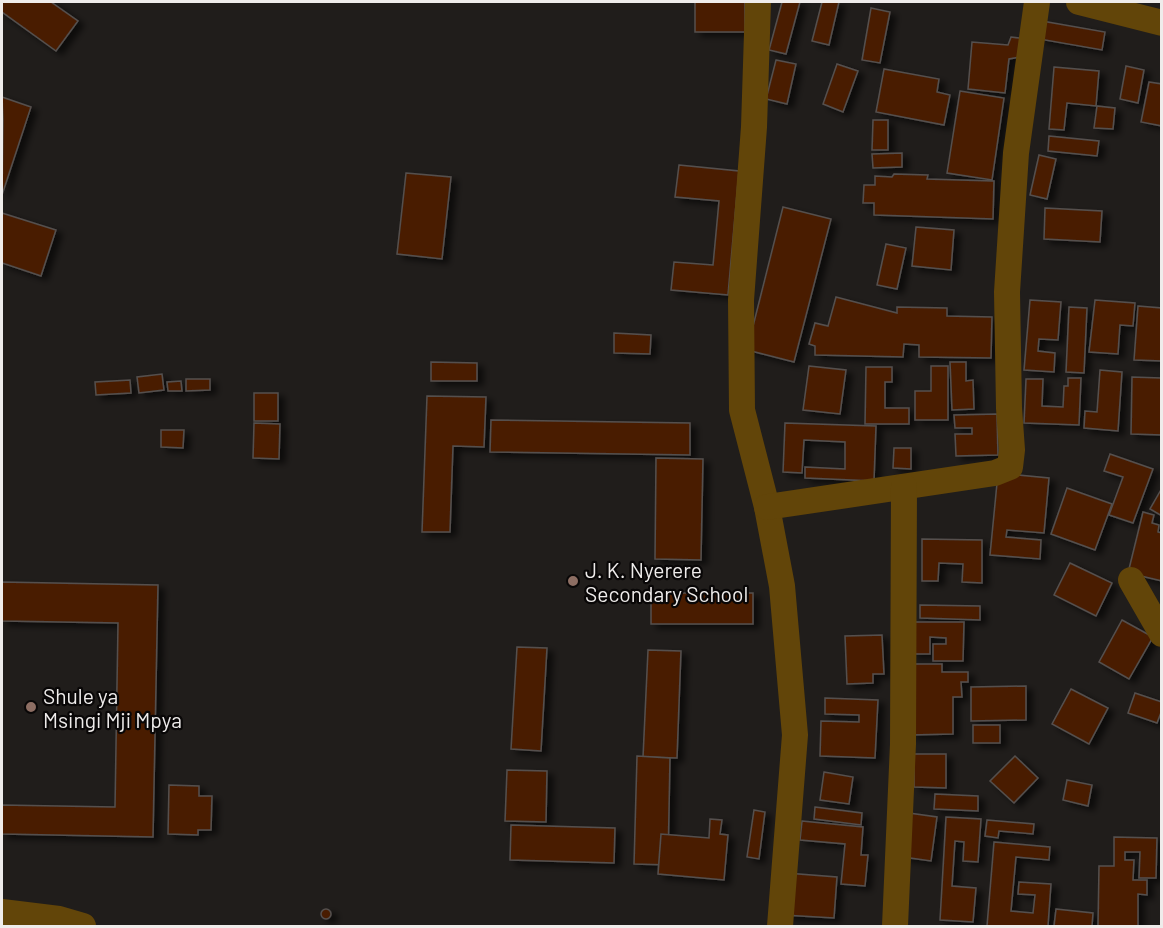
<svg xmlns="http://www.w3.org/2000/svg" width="1163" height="928" viewBox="0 0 1163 928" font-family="Barlow,sans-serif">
	<defs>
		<filter id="shadow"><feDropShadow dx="6" dy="4" stdDeviation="3" flood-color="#0009"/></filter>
	</defs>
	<rect width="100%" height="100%" fill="#201d1b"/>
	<g fill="#481f06" stroke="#55504e" stroke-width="1.5" filter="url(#shadow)">
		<path d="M2,2H51L78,21L56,51L2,12Z"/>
		<rect x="695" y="2" width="50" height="30"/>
		<path d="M782,2H800L786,54L769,50Z"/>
		<path d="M822,2H839L829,45L812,41Z"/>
		<path d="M871,8L890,12L880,63L862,60Z"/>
		<path d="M1042,21L1105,32L1102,50L1039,39Z"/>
		<path d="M1011,37L1027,39L1026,56L1009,59L1005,93L968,89L972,42L1008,45Z"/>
		<path d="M776,60L796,64L787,104L766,99Z"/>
		<path d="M837,64L858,71L843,112L823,104Z"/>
		<path d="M1126,66L1144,70L1138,103L1120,99Z"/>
		<path d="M1054,67L1099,71L1096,106L1067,103L1064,130L1049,129Z"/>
		<path d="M884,69L939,79L937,92L950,95L944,125L876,112Z"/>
		<path d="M1149,82L1162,84V126L1141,122Z"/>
		<path d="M960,91L1004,98L992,180L947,173Z"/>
		<path d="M2,97L31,107L2,195L3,120Z"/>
		<path d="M1097,106L1115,108L1113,129L1094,128Z"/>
		<path d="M873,120H888V150H872Z"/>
		<path d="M1049,136L1099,141L1097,156L1048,151Z"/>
		<path d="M902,153V167L873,168L872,154Z"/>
		<path d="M1039,155L1056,159L1047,199L1030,195Z"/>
		<path d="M679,165L739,171L728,295L671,290L674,262L713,265L719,201L675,197Z"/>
		<path d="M406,173L451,177L442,259L397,254Z"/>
		<path d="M894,174L928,175L927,179L994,181L993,219L874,215V203H863L864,185H875V176L892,177Z"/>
		<path d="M783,207L831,219L794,362L747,350Z"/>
		<path d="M1045,208L1102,211L1100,242L1044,239Z"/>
		<path d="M2,213L56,230L41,276L2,263Z"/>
		<path d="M916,227L954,230L951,270L912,266Z"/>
		<path d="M886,244L906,248L897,289L877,285Z"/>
		<path d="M836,297L897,313V307L947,308V316L992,317L991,358L919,357V345L904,344L903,357L815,355V346L809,344L815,323L828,326Z"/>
		<path d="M1030,300L1061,302L1058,340L1039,339L1038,351L1055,353L1054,372L1024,370Z"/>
		<path d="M1095,300L1135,303L1133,326L1120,325L1118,354L1089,352Z"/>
		<path d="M1138,306L1162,308V361L1134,360Z"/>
		<path d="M1069,307L1087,308L1084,373L1066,372Z"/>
		<path d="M614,333L651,335L650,354L614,353Z"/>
		<path d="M431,362L477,363V381H431Z"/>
		<path d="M950,362H966V381L973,380L974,409L952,410Z"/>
		<path d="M809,366L846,370L840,414L803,410Z"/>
		<path d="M931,366H948V420H915V391H931Z"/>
		<path d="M866,367H892V382H885V408H909V424H865Z"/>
		<path d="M1161,367L1162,435L1131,434L1132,377L1161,378Z"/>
		<path d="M1100,370L1122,372L1118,431L1084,428L1085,411L1097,412Z"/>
		<path d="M162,374L164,390L139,393L137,377Z"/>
		<path d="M1068,378H1081L1079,425L1024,423L1026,379H1043L1042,406L1063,407L1064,386H1068Z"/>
		<path d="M186,379H210V390L186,391Z"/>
		<path d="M130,380L131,393L96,395L95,382Z"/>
		<path d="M181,381L182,391H168L167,382Z"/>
		<rect x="254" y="393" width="24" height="28"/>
		<path d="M427,396L486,397L484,447L453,446L450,532H422Z"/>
		<path d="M997,414L998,455L956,456L955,434H972V428H955L954,415Z"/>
		<path d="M491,420L690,423V455L490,452Z"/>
		<path d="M254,423L280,424L279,459L253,458Z"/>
		<path d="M785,423L876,426L874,481L805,478V467L845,469V442L804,440L802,473L783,472Z"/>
		<path d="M161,430H184L183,448L161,447Z"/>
		<path d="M894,448H911V469L893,468Z"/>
		<path d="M1110,454L1153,469L1133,523L1109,515L1123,477L1104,471Z"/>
		<path d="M656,458L703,459L701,560L655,559Z"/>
		<path d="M998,473L1049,478L1044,533L1007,530L1006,537L1041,540L1040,559L990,555Z"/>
		<path d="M1067,488L1112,504L1095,550L1051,534Z"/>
		<path d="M1162,488V516L1150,509Z"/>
		<path d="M1143,512L1154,515L1152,523L1159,525L1158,532L1162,533V581L1128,573Z"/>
		<path d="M922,539L982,540V583L962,582L963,564L939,563L938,581H922Z"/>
		<path d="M1070,563L1112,583L1096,616L1054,595Z"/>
		<path d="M2,582L158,585L153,837L2,834V805L115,807L118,623L2,621Z"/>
		<rect x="651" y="593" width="102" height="31"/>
		<path d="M920,605L980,606V620L920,618Z"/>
		<path d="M1122,620L1153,637L1129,679L1099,662Z"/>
		<path d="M912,622H964L963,661H933V644H946V638L930,637V654H912Z"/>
		<path d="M882,635L884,674H873V683L847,684L845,636Z"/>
		<path d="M517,647L547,648L541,751L511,749Z"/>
		<path d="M648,650L681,651L677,758L643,757Z"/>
		<path d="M910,664H942V672H968V682H961L962,697H953V734L911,735Z"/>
		<path d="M1026,686V720L971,721V687Z"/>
		<path d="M1071,689L1108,708L1089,744L1052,724Z"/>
		<path d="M1135,693L1162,702V710L1157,723L1128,713Z"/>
		<path d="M825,698L878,700L875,758L820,756L821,721L859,722V715L825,714Z"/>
		<rect x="973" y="725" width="27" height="18"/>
		<path d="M914,754H946V788L914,787Z"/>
		<path d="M637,756L670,758L668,865L634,864Z"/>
		<path d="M1015,756L1038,778L1014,803L990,781Z"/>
		<path d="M507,770L547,771L546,822L505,821Z"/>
		<path d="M824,772L853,777L849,804L820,800Z"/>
		<path d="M1067,780L1092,785L1088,806L1063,800Z"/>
		<path d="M169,785L199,786V796H212L211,830H198V835L168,834Z"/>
		<path d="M935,794L978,796V811L934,809Z"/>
		<path d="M815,807L862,813L861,825L814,819Z"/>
		<path d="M754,810L765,812L759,859L747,857Z"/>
		<path d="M909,813L937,817L931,861L903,857Z"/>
		<path d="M946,817L981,819L978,862L963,861L964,842L955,841L952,886L976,888L973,922L940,920Z"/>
		<path d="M710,819L722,820L720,834L728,835L724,880L658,874L661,834L709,838Z"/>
		<path d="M987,820L1034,824L1033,834L999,831L998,838L985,836Z"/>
		<path d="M802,821L863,827L861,855H868L865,886L841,884L845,844L800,840Z"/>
		<path d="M511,825L615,828L614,863L510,860Z"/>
		<path d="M1114,837L1157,838L1156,878H1139L1140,852H1125V860H1134L1133,880H1147V895L1138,894V926H1098L1099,866H1114Z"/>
		<path d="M994,842L1050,847L1049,860L1016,857L1011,911L1033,913L1035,895L1018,894L1019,882L1051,884L1048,926H987Z"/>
		<path d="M786,873L837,877L834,918L783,915Z"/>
		<circle cx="326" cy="914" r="5"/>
		<path d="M1056,909L1093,913L1092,926H1054Z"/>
	</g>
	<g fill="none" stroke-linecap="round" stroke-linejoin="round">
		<g stroke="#624509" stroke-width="26">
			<path d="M758,2L754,127L741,300L742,410L767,507L782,586L795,735L780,926"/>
			<path d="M1079,2L1162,23"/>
			<path d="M767,507L995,473L1010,467L1012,450L1009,408L1007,292L1016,153L1037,2"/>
			<path d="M1131,580L1162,634"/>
			<path d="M2,912L59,919L83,926"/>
			<path d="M895,926L903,744L904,487"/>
		</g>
	</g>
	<g fill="#8d6e63" stroke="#090707" stroke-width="2">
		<circle cx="573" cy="581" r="6"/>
		<circle cx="31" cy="707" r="6"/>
	</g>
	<g text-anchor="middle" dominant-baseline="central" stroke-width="4.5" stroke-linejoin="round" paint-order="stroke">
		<g font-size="21" fill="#efeceb" stroke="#090707" text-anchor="start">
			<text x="585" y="569">J. K. Nyerere<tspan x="585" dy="24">Secondary School</tspan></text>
			<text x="43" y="695">Shule ya<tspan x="43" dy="24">Msingi Mji Mpya</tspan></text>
		</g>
	</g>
	<rect width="1163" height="928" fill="none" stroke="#efeceb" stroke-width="6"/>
</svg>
